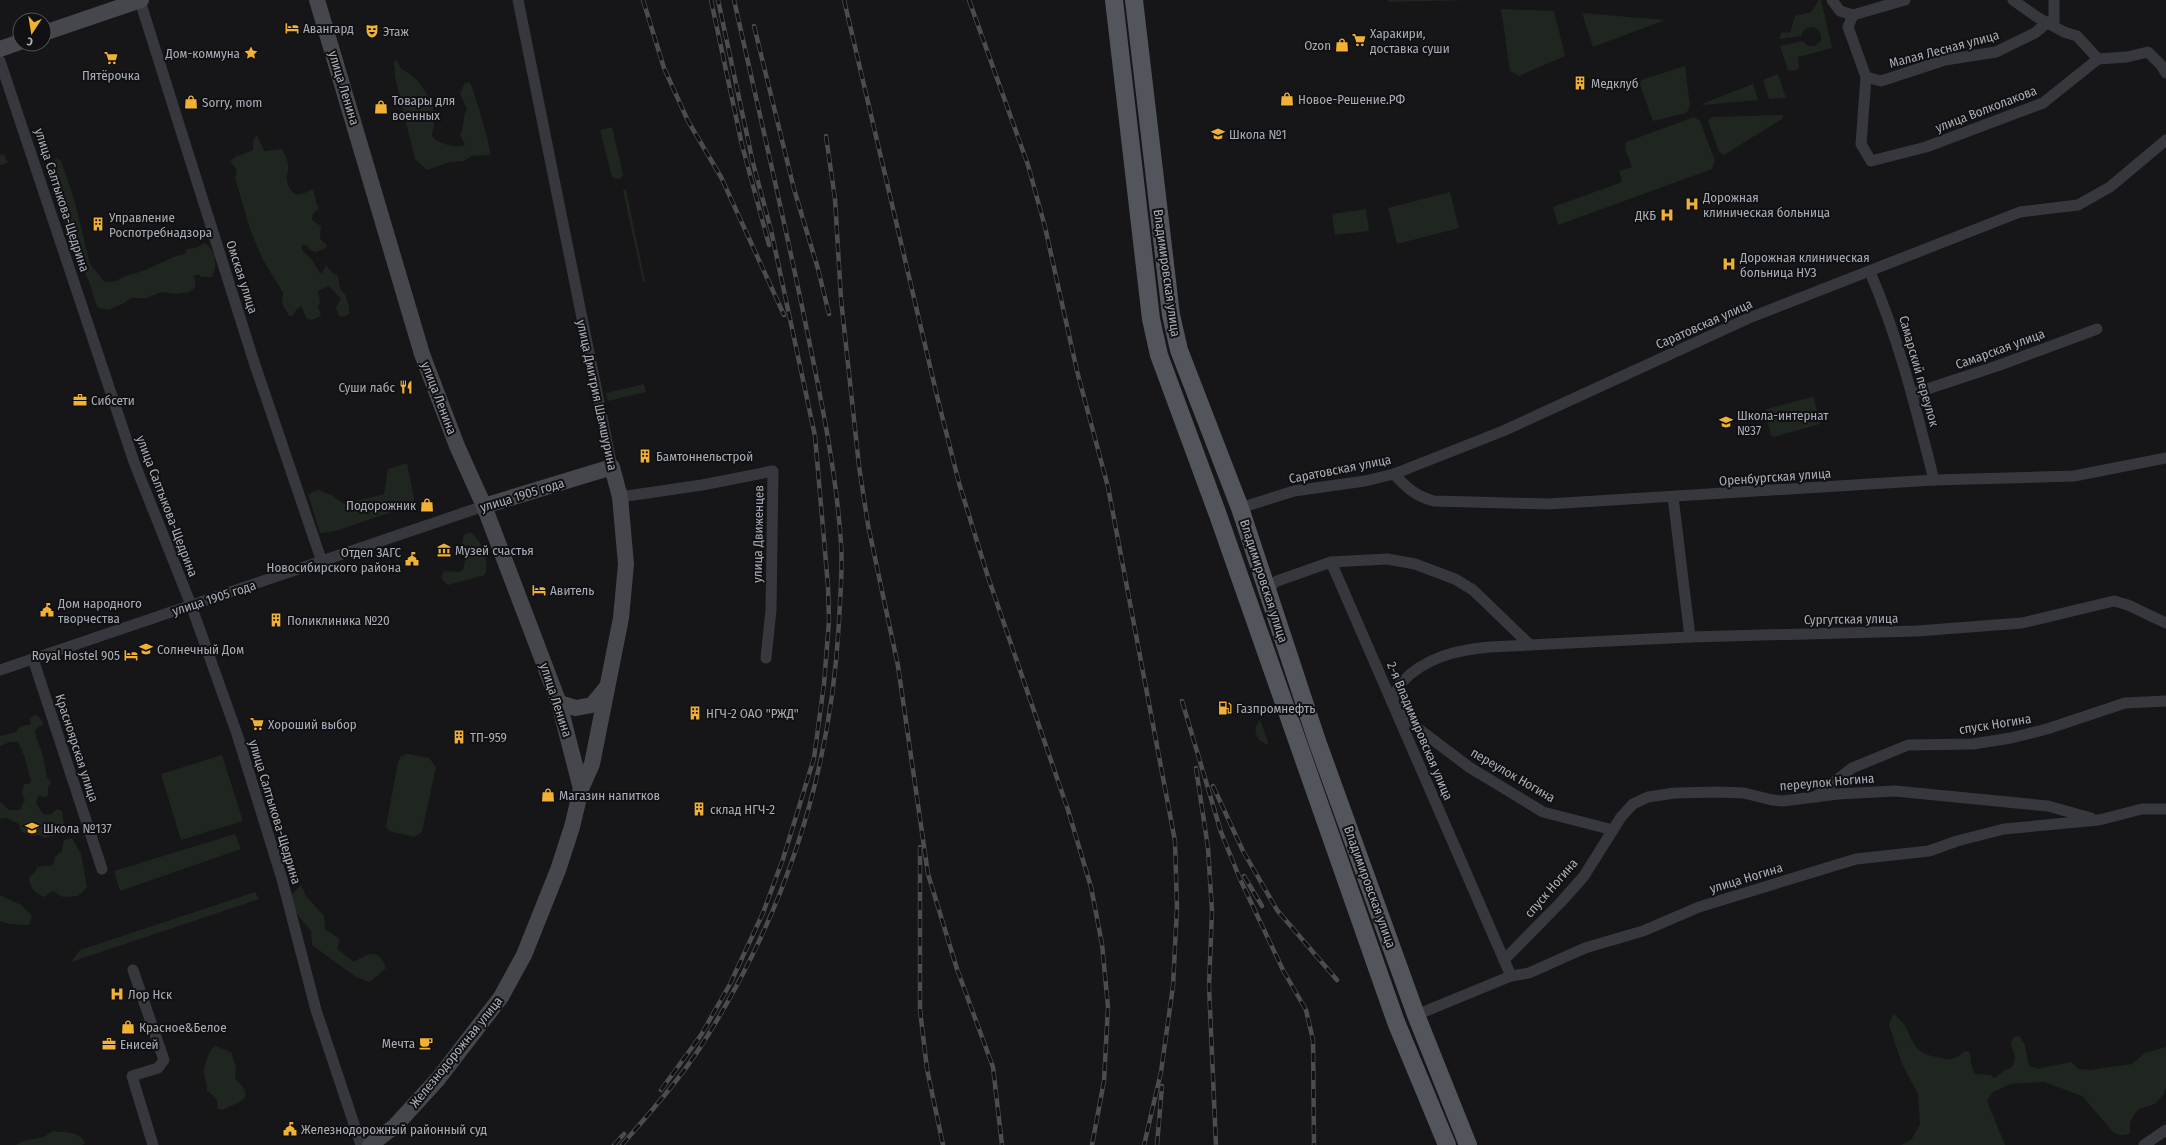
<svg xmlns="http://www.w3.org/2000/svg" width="2166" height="1145" viewBox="0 0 2166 1145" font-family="'Fira Sans Condensed',sans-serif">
	<rect width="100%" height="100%" fill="#161618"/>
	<g fill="#1e261f">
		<path d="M1388,0H1471L1388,2Z"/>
		<path d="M1819,0H1821L1832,48L1798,57L1799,68L1795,71L1788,70L1780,46L1802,41L1808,46H1814L1821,41C1823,26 1806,22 1801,36L1779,39L1782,32L1790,33L1795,16L1811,12Z"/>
		<path d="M1501,9L1554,11L1565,56L1519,76L1510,71Z"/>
		<path d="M1582,13L1665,20L1593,47Z"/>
		<path d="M396,59L401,69C415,74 426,91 432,104C435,110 431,113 435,119L432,134L434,139C443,144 455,149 465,145L460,135C465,126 462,118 467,109L460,93L465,83L470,82C474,91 492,149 490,155L472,156L464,161L450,162L427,170L415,159L395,77L394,64Z"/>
		<path d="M1685,66L1690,107L1686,113L1653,121L1640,85L1641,80Z"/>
		<path d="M1778,74L1786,98L1769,99L1763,80Z"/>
		<path d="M1753,84L1758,100L1703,105L1702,104Z"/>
		<path d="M1783,115V118L1724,155L1719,152L1708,121L1712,117Z"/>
		<path d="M1694,117L1700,121L1715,161L1712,169L1558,225L1553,207L1622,182L1619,171L1632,167L1625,149L1626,142Z"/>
		<path d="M612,127L623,174L621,179L613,178L611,174L600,130Z"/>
		<path d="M257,135L264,151L282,149C284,154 288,159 288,165C289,170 286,176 287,181C292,198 298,197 313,189C316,197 315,204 319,208L313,214L312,220L321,226L320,239L327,245L326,248L315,252L310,250L307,245H302V250L312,260L320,273H322L326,265L331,272L338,276L340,289L345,294L349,307V314L344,317L339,316L336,307L341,298L329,286L318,291L320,302L318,307L321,315C318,318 311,321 307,319L301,306L297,309L292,316H289L282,303L283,293L262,258L251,232L235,178L237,170L230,161L236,157L237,153L238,156L253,150V141Z"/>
		<path d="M4,154L8,163L0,165V155Z"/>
		<path d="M57,158L61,161L74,199L90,264L102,279L106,282L117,281C123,275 133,275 142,271C154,267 174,255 185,254L187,249L196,248L205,243C216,251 218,265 212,277H201L200,275H194L196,287L189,292L178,294L162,292L146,298H131L124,303L108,310L97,307L90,284L71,244L54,186L46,174L50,163Z"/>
		<path d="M623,190H626L645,281L643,282Z"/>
		<path d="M1450,192L1459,228L1397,244L1388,208Z"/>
		<path d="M1366,209L1369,231L1335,235L1332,214Z"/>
		<path d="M644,384L646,392L608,401L606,393Z"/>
		<path d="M1812,397L1814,398L1820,424L1774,437L1771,435L1765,412L1767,409Z"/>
		<path d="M407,463L415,504L336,531L320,533L308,494L318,490L331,495L344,504L384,494L388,469Z"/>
		<path d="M470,532C482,540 490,561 485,575L448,585L441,578L444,571L458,572L462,571C470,557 459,549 464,535Z"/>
		<path d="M36,714L43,722V725L38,727L35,731L36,737L42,752L47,777L51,783L48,787V795L46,797L38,796L36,803L43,814L50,815L57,809L62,811L64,825L68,827L66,832L44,838L39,835L31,836L21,831L19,824L7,818L0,819V802L9,810H20L25,800L22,793L24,784H29L31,782L25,758L18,742H10L0,746V736L16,732L19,727L31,724L30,718Z"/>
		<path d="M1260,720L1269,745C1256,742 1251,730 1260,720Z"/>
		<path d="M407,754L429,758L436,767L422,832L414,837L389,831L386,826L398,762L401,756Z"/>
		<path d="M222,755L243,821L181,840L161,774Z"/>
		<path d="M235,834L241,849L120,891L114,871Z"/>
		<path d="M72,838L81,854L87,887L78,896L63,897L53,891L44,897C35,894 29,886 29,878L35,872L37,867L53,865L55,857L62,851L64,840Z"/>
		<path d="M301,885L306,896L324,916L325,929L340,939L337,949L354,962C369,953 378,948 386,968L370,982L356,977L312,945L311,931L290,906V897Z"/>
		<path d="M255,892L259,899L71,962L80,950Z"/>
		<path d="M0,895L21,905L32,916L29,925L9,924L0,921Z"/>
		<path d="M1893,1014C1915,1027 1905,1053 1937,1057C1942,1058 1948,1060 1952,1059C1958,1058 1960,1053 1966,1051L1970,1053L1971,1064L1975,1074L1991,1075L1993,1078C2000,1076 2003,1069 2011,1068C2019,1056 2012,1054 2011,1042L2014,1037L2019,1036L2025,1045L2029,1066L2039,1069C2050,1065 2060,1065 2071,1062L2078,1069L2089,1070L2126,1065L2132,1064L2145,1053L2166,1047V1088L2163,1095L2155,1104L2139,1109L2135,1113L2130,1123V1133C2124,1137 2118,1135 2113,1132L2082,1096L2044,1082L2011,1084L1993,1092L1987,1101L2005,1145H1901L1911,1140L1920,1124L1918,1094L1902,1064L1889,1025Z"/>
		<path d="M215,1046L231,1052L236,1067L235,1078C256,1099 243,1100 222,1110L217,1108C219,1099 214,1096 207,1091C207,1083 204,1078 204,1072C204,1065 209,1050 215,1046Z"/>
		<path d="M53,1131C65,1133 79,1130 85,1143L82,1145H15L27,1140L44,1137Z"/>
	</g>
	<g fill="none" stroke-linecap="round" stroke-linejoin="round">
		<g stroke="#37383d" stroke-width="11">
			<path d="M518,0L612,467"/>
			<path d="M1832,0L1840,11L1853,15"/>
			<path d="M2013,0L2037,17L2064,32L2077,36L2098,59L2127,57L2148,52L2161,65L2166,73"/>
			<path d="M140,1L254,362L322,562"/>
			<path d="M1853,15L1848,27L1866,77L1861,144L1871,161L1926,147L2043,103L2098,59"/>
			<path d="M1853,15L1905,0"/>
			<path d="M2054,26V0"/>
			<path d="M0,61L134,462L191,605L237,734L282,879L316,1010L361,1145"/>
			<path d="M1866,77L1881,81L1945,60L1996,52L2035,33L2048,22"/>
			<path d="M1870,272C1899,339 1916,409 1934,480"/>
			<path d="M1912,394L1997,366L2097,329"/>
			<path d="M1394,474C1406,487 1415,496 1434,501L1548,504L1934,480L2074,476L2166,458"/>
			<path d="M620,497L702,485L773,471L771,610L766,658"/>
			<path d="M1673,497L1690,637"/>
			<path d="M1240,508L1294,491L1365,481L1394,474L1503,431L1749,318L2020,212L2078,205L2110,187L2166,140"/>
			<path d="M1331,562L1387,559L1415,564L1455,579L1473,590L1530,645"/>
			<path d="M1266,589L1277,581L1331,562L1511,976"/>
			<path d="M33,659L102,869"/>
			<path d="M0,670L484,506"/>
			<path d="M1815,797L1852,768L1908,745L1973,744L2011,738L2047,729L2125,703L2166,701"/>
			<path d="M1613,830L1543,812L1469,767L1420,730L1392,702C1395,696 1397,688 1401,683C1425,657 1457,650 1490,647L1690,637L1917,631L2022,623L2114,601L2128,605L2166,623"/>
			<path d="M1504,960L1561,902L1584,876L1621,817L1633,804L1648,797L1675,793L1718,792L1744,793L1772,800L1783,801L1838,794L1895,791L2048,806L2091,818"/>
			<path d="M133,970L164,1060L158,1068L132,1076L153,1145"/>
			<path d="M1416,1015L1511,976L1529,973L1585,948L1643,931L1699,907L1856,859L1929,851L1957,841L2004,829L2099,820L2142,809H2166"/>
			<path d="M2144,1145L2166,1130"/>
		</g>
		<g stroke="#45474d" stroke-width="16">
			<path d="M317,0L422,354L457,446L484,506L559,703L581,789"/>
			<path d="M44,33L141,0"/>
			<path d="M0,49L20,42"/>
			<path d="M559,703L576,708L592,705L606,688"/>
			<path d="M370,1145L395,1126L438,1079L501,997L524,955L558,870L572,827L581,789L592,764L621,618L626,564L620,497L612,467L484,506"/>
		</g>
		<g stroke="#53555c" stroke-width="18">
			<path d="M1114,0L1151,319L1159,355L1218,515L1396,1022L1447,1145"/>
			<path d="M1134,0L1171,315L1179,350L1240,508L1317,741L1416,1015L1468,1145"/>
		</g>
		<g stroke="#4a4c52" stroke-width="4.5">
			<g id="rail">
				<path d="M643,0L664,68L688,121L721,177L784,315"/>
				<path d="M711,0L742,145L769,245"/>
				<path d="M844,0L937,396L959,483L988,577L1068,810L1091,887L1102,944L1108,1007L1104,1081L1092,1145"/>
				<path d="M969,0L1028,165L1045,227L1077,371L1108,487L1175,841L1177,908L1173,986L1161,1072L1144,1145"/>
				<path d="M754,26L794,189L818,269L829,314"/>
				<path d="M826,136L835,199L841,299L859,466L868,525L898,666L928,874L957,969L993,1067L1002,1145"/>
				<path d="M1182,701L1221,832L1240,879L1283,970L1306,1010L1313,1040L1314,1145"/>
				<path d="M1196,768L1208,848L1212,911L1209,986L1216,1145"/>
				<path d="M1213,786L1243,851L1277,910L1337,980"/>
				<path d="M920,847V1010L927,1069L943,1145"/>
				<path d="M1244,876L1262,906"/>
				<path d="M661,1090L701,1035L730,984L763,913L783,859L814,758L824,684L829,621L828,586L815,436L771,230L753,163L718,0"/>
				<path d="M614,1145L624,1134"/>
				<path d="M622,1145C652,1110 684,1075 708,1035C787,908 831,772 839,622C840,596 843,569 841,543C836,468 820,394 805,321C783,214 758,107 734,0"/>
				<path d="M1157,1145L1162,1086"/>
			</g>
		</g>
		<use href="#rail" stroke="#111113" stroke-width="3" stroke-dasharray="9" stroke-linecap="butt"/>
	</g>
	<defs>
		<g id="hotel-bare" transform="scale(1.08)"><path d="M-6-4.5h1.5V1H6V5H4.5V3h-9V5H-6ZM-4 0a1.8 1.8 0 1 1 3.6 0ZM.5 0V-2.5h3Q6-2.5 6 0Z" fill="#f2b134" stroke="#111113" stroke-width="2.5" paint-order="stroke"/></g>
		<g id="theatre-bare" transform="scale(1.08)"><path d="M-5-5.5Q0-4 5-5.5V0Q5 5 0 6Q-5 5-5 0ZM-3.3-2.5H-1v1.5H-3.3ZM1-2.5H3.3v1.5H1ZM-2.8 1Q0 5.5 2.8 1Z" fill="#f2b134" stroke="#111113" stroke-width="2.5" paint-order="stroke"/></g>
		<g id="supermarket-bare" transform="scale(1.08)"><path d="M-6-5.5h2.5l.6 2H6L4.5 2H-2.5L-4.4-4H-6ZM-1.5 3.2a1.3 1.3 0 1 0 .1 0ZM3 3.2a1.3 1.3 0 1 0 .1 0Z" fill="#f2b134" stroke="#111113" stroke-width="2.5" paint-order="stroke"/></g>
		<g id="shop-bare" transform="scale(1.08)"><path d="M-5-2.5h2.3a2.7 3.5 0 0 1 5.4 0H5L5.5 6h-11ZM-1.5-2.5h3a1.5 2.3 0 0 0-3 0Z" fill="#f2b134" stroke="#111113" stroke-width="2.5" paint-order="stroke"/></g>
		<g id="sight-bare" transform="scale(1.08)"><path d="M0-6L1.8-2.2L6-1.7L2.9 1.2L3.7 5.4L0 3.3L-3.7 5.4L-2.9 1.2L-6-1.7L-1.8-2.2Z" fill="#f2b134" stroke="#111113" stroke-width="2.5" paint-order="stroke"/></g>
		<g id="building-bare" transform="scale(1.08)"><path d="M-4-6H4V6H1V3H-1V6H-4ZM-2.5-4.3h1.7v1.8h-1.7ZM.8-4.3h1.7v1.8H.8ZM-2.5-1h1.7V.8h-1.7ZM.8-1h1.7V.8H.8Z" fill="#f2b134" stroke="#111113" stroke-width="2.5" paint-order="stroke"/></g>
		<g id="school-bare" transform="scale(1.08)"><path d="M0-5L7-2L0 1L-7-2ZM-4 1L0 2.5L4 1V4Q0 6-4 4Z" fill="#f2b134" stroke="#111113" stroke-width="2.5" paint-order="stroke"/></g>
		<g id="hospital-bare" transform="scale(1.08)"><path d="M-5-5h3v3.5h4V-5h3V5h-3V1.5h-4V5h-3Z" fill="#f2b134" stroke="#111113" stroke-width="2.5" paint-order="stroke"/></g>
		<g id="restaurant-bare" transform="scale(1.08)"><path d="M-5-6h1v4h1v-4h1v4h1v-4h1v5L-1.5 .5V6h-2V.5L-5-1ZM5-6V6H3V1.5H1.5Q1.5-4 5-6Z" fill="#f2b134" stroke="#111113" stroke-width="2.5" paint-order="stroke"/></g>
		<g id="office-bare" transform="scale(1.08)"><path d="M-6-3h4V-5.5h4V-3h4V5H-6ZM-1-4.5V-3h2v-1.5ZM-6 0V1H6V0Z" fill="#f2b134" stroke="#111113" stroke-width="2.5" paint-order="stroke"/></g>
		<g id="museum-bare" transform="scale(1.08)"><path d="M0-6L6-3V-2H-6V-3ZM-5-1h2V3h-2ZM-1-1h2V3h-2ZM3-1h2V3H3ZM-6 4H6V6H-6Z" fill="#f2b134" stroke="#111113" stroke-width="2.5" paint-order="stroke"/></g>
		<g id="civic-bare" transform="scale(1.08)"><path d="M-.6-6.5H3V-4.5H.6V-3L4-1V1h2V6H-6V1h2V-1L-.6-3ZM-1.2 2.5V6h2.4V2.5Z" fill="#f2b134" stroke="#111113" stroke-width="2.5" paint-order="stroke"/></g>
		<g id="fuel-bare" transform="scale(1.08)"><path d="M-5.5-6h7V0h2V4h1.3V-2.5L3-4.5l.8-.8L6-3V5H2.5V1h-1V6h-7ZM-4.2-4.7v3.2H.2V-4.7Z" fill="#f2b134" stroke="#111113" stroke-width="2.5" paint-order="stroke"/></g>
		<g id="cafe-bare" transform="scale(1.08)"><path d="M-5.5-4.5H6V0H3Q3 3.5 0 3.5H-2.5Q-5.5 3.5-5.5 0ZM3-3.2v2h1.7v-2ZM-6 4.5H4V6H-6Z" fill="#f2b134" stroke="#111113" stroke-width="2.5" paint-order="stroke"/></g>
	</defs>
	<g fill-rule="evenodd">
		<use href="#hotel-bare" x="292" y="28"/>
		<use href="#theatre-bare" x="372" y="31"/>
		<use href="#supermarket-bare" x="1359" y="40"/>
		<use href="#shop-bare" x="1342" y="45"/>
		<use href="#sight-bare" x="251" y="53"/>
		<use href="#supermarket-bare" x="111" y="58"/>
		<use href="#building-bare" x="1580" y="83"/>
		<use href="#shop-bare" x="1287" y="99"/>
		<use href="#shop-bare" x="191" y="102"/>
		<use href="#shop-bare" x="381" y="107"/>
		<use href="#school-bare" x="1218" y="134"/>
		<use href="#hospital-bare" x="1692" y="204"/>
		<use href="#hospital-bare" x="1667" y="215"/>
		<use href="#building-bare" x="98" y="224"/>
		<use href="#hospital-bare" x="1729" y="264"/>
		<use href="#restaurant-bare" x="406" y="387"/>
		<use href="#office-bare" x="80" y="400"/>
		<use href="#school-bare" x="1726" y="422"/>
		<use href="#building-bare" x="645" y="456"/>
		<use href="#shop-bare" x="427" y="505"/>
		<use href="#museum-bare" x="444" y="550"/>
		<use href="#civic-bare" x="412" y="559"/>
		<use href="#hotel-bare" x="539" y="590"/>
		<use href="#civic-bare" x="47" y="610"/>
		<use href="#building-bare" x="276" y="620"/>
		<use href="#school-bare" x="146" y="649"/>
		<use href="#hotel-bare" x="131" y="655"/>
		<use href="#fuel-bare" x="1225" y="708"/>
		<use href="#building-bare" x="695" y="713"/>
		<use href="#supermarket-bare" x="257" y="724"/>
		<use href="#building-bare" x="459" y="737"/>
		<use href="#shop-bare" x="548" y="795"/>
		<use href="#building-bare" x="699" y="809"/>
		<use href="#school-bare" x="32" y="828"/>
		<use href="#hospital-bare" x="117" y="994"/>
		<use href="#shop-bare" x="128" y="1027"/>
		<use href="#cafe-bare" x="426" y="1043"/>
		<use href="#office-bare" x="109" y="1044"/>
		<use href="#civic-bare" x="290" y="1129"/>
	</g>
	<g text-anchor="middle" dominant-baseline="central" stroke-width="4" stroke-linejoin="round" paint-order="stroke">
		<g font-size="13" fill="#a8adb8" stroke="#111113" text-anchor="start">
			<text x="303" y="28">Авангард</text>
			<text x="383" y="31">Этаж</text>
			<text x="1370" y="33">Харакири,<tspan x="1370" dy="15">доставка суши</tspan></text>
			<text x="1331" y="45" text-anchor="end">Ozon</text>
			<text x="240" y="53" text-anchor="end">Дом-коммуна</text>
			<text x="111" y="75" text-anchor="middle">Пятёрочка</text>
			<text x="1591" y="83">Медклуб</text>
			<text x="1298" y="99">Новое-Решение.РФ</text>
			<text x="392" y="100">Товары для<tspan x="392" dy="15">военных</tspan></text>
			<text x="202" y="102">Sorry, mom</text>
			<text x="1229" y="134">Школа №1</text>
			<text x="1703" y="197">Дорожная<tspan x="1703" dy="15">клиническая больница</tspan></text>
			<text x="1656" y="215" text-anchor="end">ДКБ</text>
			<text x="109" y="217">Управление<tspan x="109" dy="15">Роспотребнадзора</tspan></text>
			<text x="1740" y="257">Дорожная клиническая<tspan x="1740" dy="15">больница НУЗ</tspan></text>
			<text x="395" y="387" text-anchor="end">Суши лабс</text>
			<text x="91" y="400">Сибсети</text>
			<text x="1737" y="415">Школа-интернат<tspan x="1737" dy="15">№37</tspan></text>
			<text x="656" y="456">Бамтоннельстрой</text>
			<text x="416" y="505" text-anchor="end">Подорожник</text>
			<text x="455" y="550">Музей счастья</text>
			<text x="401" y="552" text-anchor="end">Отдел ЗАГС<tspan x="401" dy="15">Новосибирского района</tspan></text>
			<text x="550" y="590">Авитель</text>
			<text x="58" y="603">Дом народного<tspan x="58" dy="15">творчества</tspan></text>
			<text x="287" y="620">Поликлиника №20</text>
			<text x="157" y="649">Солнечный Дом</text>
			<text x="120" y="655" text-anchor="end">Royal Hostel 905</text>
			<text x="1236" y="708">Газпромнефть</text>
			<text x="706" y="713">НГЧ-2 ОАО "РЖД"</text>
			<text x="268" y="724">Хороший выбор</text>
			<text x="470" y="737">ТП-959</text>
			<text x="559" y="795">Магазин напитков</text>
			<text x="710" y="809">склад НГЧ-2</text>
			<text x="43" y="828">Школа №137</text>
			<text x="128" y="994">Лор Нск</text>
			<text x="139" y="1027">Красное&amp;Белое</text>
			<text x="415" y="1043" text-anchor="end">Мечта</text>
			<text x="120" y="1044">Енисей</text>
			<text x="301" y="1129">Железнодорожный районный суд</text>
		</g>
		<g font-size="13" fill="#a8adb8" stroke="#111113">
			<text transform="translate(1944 49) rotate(-15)">Малая Лесная улица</text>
			<text transform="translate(344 88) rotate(73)">улица Ленина</text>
			<text transform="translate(1986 109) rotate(-21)">улица Волколакова</text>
			<text transform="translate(62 200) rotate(72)">улица Салтыкова-Щедрина</text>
			<text transform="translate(1167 273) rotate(82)">Владимировская улица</text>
			<text transform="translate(242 277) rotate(72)">Омская улица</text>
			<text transform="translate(1704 324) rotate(-24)">Саратовская улица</text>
			<text transform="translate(2000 349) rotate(-20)">Самарская улица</text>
			<text transform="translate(1919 371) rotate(74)">Самарский переулок</text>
			<text transform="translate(597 395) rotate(78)">улица Дмитрия Шамшурина</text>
			<text transform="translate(439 398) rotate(69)">улица Ленина</text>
			<text transform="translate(1340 469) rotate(-11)">Саратовская улица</text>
			<text transform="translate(1775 477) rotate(-4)">Оренбургская улица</text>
			<text transform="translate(522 495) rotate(-17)">улица 1905 года</text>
			<text transform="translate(167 506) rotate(69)">улица Салтыкова-Щедрина</text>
			<text transform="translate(758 534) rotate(-89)">улица Движенцев</text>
			<text transform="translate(1264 581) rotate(72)">Владимировская улица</text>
			<text transform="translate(214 598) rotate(-18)">улица 1905 года</text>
			<text transform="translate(1851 619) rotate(-1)">Сургутская улица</text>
			<text transform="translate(556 700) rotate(72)">улица Ленина</text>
			<text transform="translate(1995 724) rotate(-9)">спуск Ногина</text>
			<text transform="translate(1420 731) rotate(67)">2-я Владимировская улица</text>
			<text transform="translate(77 748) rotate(72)">Красноярская улица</text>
			<text transform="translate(1513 775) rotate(30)">переулок Ногина</text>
			<text transform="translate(1827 782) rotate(-5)">переулок Ногина</text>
			<text transform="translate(275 812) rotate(73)">улица Салтыкова-Щедрина</text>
			<text transform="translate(1746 878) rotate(-17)">улица Ногина</text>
			<text transform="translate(1370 887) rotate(70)">Владимировская улица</text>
			<text transform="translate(1551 888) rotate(-49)">спуск Ногина</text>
			<text transform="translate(456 1052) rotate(-51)">Железнодорожная улица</text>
		</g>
	</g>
	<g transform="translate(32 32) rotate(192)"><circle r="19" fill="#111113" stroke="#4d4f55"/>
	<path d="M0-3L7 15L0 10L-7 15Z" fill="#f2b134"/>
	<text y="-6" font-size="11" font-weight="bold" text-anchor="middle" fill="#a8adb8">С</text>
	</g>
</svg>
